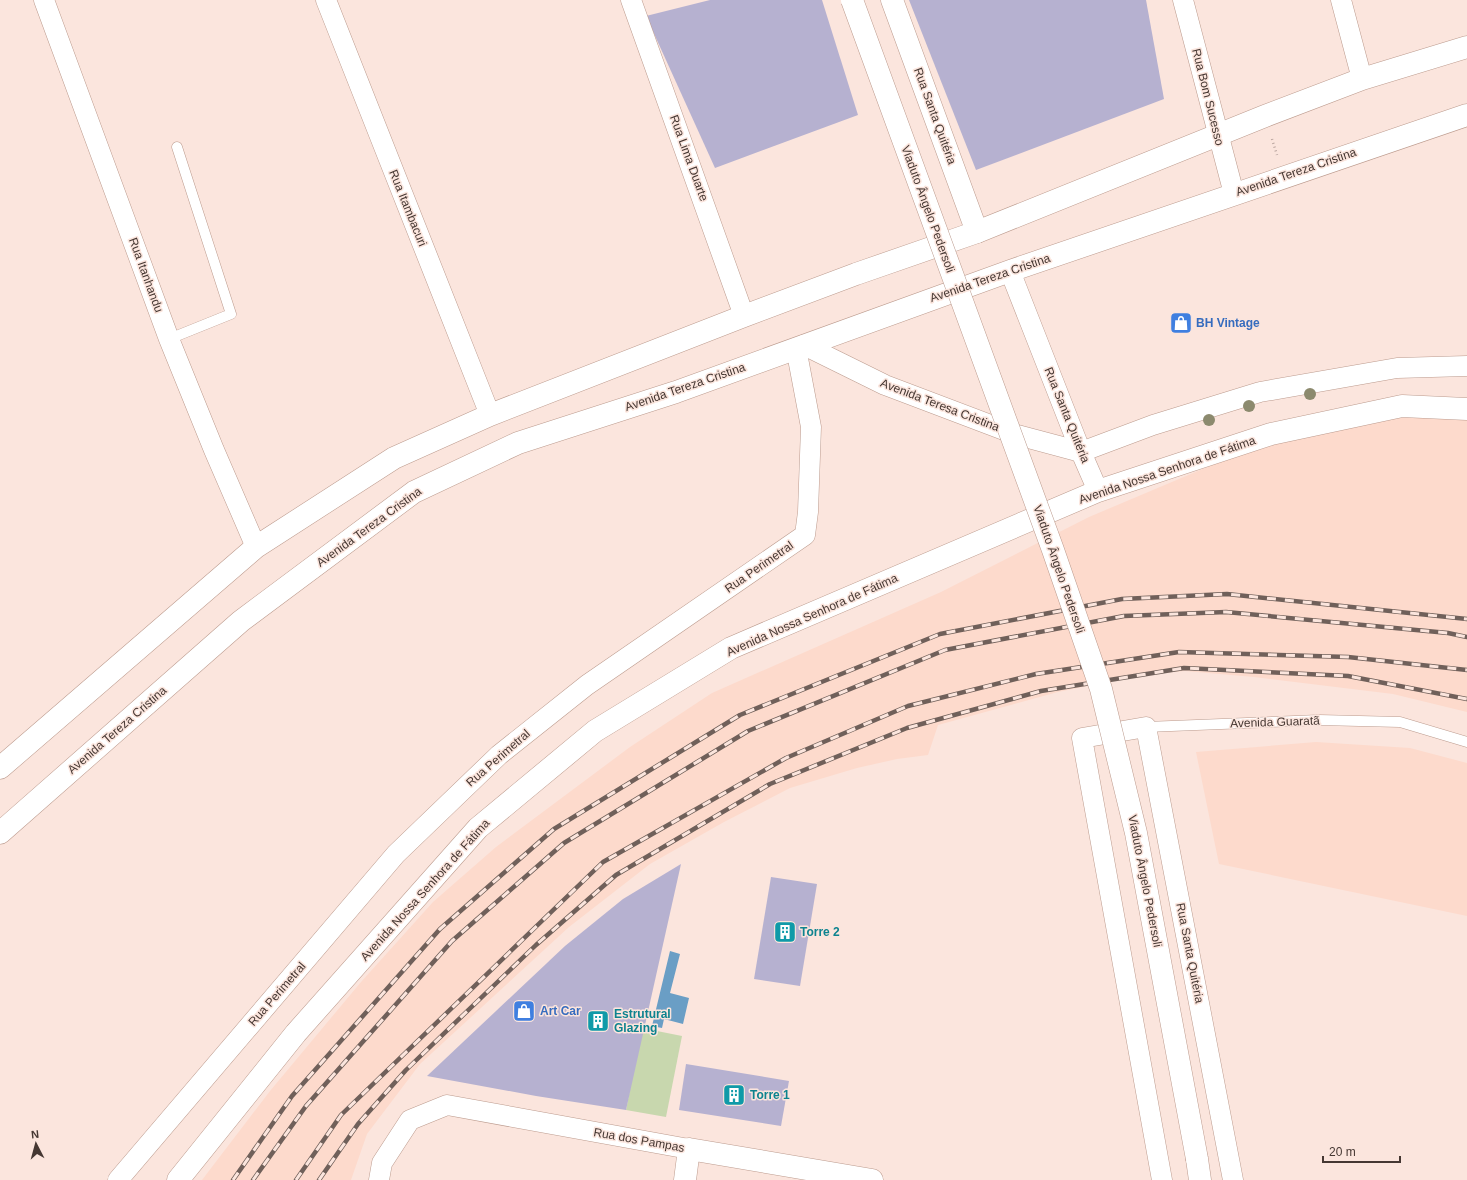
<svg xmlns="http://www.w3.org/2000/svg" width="1467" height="1180" viewBox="0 0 1467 1180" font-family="Arial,sans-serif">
	<rect width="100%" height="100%" fill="#fbe5dd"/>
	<g fill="#fddacc">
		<path d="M1450,413L1467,414V712L1393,694L1254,677L1185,671L1141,675L1058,692L938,725L928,755L897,759L857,768L790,788L724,822L650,864L569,927L420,1064L367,1134L351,1180H202L270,1091L361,982L433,902L496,847L630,747L712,693L941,592L1089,517L1231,457L1319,429L1373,420Z"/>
		<path d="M1316,742L1410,748L1467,763V916L1219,864L1196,752Z"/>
	</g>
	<path fill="#c8d7ae" d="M642,1028L682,1036L666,1117L626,1110Z"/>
	<path fill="#6a9ec5" d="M670,951L680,954L670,993L689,998L683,1024L664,1019L662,1028L652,1026Z"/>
	<g fill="#b6b1d0">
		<path d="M710,0H822L858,115L715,168L646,16Z"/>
		<path d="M909,0H1146L1164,99L976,170Z"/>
		<path d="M681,864L626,1110L536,1096L427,1076L565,946L623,899Z"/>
		<path d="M771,877L817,884L800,986L754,979Z"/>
		<path d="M686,1064L789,1081L781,1126L679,1110Z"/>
	</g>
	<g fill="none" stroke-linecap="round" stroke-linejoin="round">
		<g stroke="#bc9b8e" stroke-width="11">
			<g id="service">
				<path d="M169,339L231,314L177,147"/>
				<path d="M1146,727L1319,720L1400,722L1467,742"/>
			</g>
		</g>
		<g stroke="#bc9b8e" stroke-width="21">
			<g id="minor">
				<path d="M44,0L169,339L214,450L256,547"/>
				<path d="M326,0L490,415"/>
				<path d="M631,0L744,316"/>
				<path d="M1183,0L1234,194"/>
				<path d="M1341,0L1362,79"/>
				<path d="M1010,271L1081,452L1098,491"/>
				<path d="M804,345L885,385L1017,435L1081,452"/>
				<path d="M1081,452L1153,425L1260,392L1397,368L1467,366"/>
				<path d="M118,1180L396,854L499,755L587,685L805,535L808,512L811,427L796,348"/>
				<path d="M379,1180L382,1163L410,1120L447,1105L689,1149"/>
				<path d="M1162,1180L1082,738L1146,727L1233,1180"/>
			</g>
		</g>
		<g stroke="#bc9b8e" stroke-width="23">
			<g id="tertiary">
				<path d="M892,0L977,232"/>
				<path d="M1197,1159L1200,1180"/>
				<path d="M685,1180L689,1149L872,1180"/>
			</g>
		</g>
		<g stroke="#bc9b8e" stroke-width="23">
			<path id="secondary" d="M178,1180L296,1033L478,828L595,731L731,648L1098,491L1271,434L1402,406L1467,409"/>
		</g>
		<g stroke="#bc9b8e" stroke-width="23">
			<g id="trunk">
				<path d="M0,768L256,547L394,458L490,415L744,316L856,274L977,232L1265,116L1362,79L1467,47"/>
				<path d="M0,833L241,621L414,492L518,443L676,392L1010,271L1467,115"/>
			</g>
		</g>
		<path stroke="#baa6a0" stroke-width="2.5" stroke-dasharray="1 3" stroke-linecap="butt" d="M1272,139L1277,155"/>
		<use href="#service" stroke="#fff" stroke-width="10"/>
		<use href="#minor" stroke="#fff" stroke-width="20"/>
		<use href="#tertiary" stroke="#fff" stroke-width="22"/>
		<use href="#secondary" stroke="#fff" stroke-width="22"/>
		<use href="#trunk" stroke="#fff" stroke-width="22"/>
		<g stroke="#70605a" stroke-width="4.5">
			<g id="rail">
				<path d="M233,1180L292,1096L440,929L554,829L740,715L940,634L1122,599L1227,594L1467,619"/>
				<path d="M253,1180L306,1106L452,941L564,843L748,731L945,650L1124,616L1226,612L1448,633L1467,637"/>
				<path d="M296,1180L341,1115L603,862L786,758L908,706L1036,674L1179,652L1348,657L1467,670"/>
				<path d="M319,1180L358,1124L406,1070L536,945L616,875L770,784L907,728L1041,691L1184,668L1348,676L1467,699"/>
			</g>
		</g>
		<use href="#rail" stroke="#fbe5dd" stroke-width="3" stroke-dasharray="9" stroke-linecap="butt"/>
		<g stroke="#bc9b8e" stroke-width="23" stroke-linecap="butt">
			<path id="tertiary-bridge" d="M852,0L1053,550L1101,689L1136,833L1197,1159"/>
		</g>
		<use href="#tertiary-bridge" stroke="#fff" stroke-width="22"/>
	</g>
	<g fill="#8c8a6e">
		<circle cx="1310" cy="394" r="6"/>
		<circle cx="1249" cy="406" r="6"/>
		<circle cx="1209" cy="420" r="6"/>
	</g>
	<defs>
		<g id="shop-square" transform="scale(1.15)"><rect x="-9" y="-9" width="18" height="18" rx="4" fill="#3f7fe0" stroke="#fbe5dd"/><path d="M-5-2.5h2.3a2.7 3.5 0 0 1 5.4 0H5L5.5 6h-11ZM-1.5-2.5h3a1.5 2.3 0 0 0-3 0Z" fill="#fff"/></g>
		<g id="building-square" transform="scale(1.15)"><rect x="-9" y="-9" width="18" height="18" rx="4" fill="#0f9aa8" stroke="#fbe5dd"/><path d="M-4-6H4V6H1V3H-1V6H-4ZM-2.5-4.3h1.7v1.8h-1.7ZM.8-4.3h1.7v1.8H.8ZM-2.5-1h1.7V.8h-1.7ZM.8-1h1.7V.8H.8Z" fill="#fff"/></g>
	</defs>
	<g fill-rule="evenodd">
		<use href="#shop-square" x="1181" y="323"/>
		<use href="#building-square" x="785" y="932"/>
		<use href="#shop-square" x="524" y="1011"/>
		<use href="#building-square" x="598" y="1021"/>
		<use href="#building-square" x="734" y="1095"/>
	</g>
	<g text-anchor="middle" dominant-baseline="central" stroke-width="3" stroke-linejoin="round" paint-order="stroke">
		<g font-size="12" fill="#453732" stroke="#fbe5dd">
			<text transform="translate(1208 97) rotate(76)">Rua Bom Sucesso</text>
			<text transform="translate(935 116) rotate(70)">Rua Santa Quitéria</text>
			<text transform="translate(689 158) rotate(70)">Rua Lima Duarte</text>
			<text transform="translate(1296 172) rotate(-19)">Avenida Tereza Cristina</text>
			<text transform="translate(408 208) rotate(68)">Rua Itambacuri</text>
			<text transform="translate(928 209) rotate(70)">Viaduto Ângelo Pedersoli</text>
			<text transform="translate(146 275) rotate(70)">Rua Itanhandu</text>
			<text transform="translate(990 278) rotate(-19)">Avenida Tereza Cristina</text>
			<text transform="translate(685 387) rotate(-19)">Avenida Tereza Cristina</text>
			<text transform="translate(940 405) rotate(21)">Avenida Teresa Cristina</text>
			<text transform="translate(1067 415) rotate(68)">Rua Santa Quitéria</text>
			<text transform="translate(1167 470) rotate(-19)">Avenida Nossa Senhora de Fátima</text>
			<text transform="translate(369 527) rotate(-36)">Avenida Tereza Cristina</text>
			<text transform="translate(759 567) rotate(-35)">Rua Perimetral</text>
			<text transform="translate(1059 569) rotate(71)">Viaduto Ângelo Pedersoli</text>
			<text transform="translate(812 615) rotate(-24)">Avenida Nossa Senhora de Fátima</text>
			<text transform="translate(1275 722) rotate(-2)">Avenida Guaratã</text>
			<text transform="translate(117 730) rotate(-41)">Avenida Tereza Cristina</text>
			<text transform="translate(498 758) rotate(-41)">Rua Perimetral</text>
			<text transform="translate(1145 881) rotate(79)">Viaduto Ângelo Pedersoli</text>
			<text transform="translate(425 890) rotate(-48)">Avenida Nossa Senhora de Fátima</text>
			<text transform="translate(1190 953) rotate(79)">Rua Santa Quitéria</text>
			<text transform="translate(277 994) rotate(-49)">Rua Perimetral</text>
			<text transform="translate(639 1140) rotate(10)">Rua dos Pampas</text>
		</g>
		<g font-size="12" font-weight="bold" fill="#366cbe" stroke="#fbe5dd" text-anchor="start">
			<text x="1196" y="323">BH Vintage</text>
			<text x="540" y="1011">Art Car</text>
		</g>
		<g font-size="12" font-weight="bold" fill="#0d838f" stroke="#fbe5dd" text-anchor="start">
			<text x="800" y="932">Torre 2</text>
			<text x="614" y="1014">Estrutural<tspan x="614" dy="14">Glazing</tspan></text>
			<text x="750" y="1095">Torre 1</text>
		</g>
	</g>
	<g transform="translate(36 1144) rotate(354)" stroke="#fbe5dd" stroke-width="3" paint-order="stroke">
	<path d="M0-3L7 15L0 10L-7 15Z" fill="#453732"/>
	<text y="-6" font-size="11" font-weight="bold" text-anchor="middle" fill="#453732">N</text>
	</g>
	<path d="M1323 1156v6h77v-6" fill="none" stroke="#453732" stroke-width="2"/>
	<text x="1329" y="1156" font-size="12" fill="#453732" stroke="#fbe5dd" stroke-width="3" paint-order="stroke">20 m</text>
</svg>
